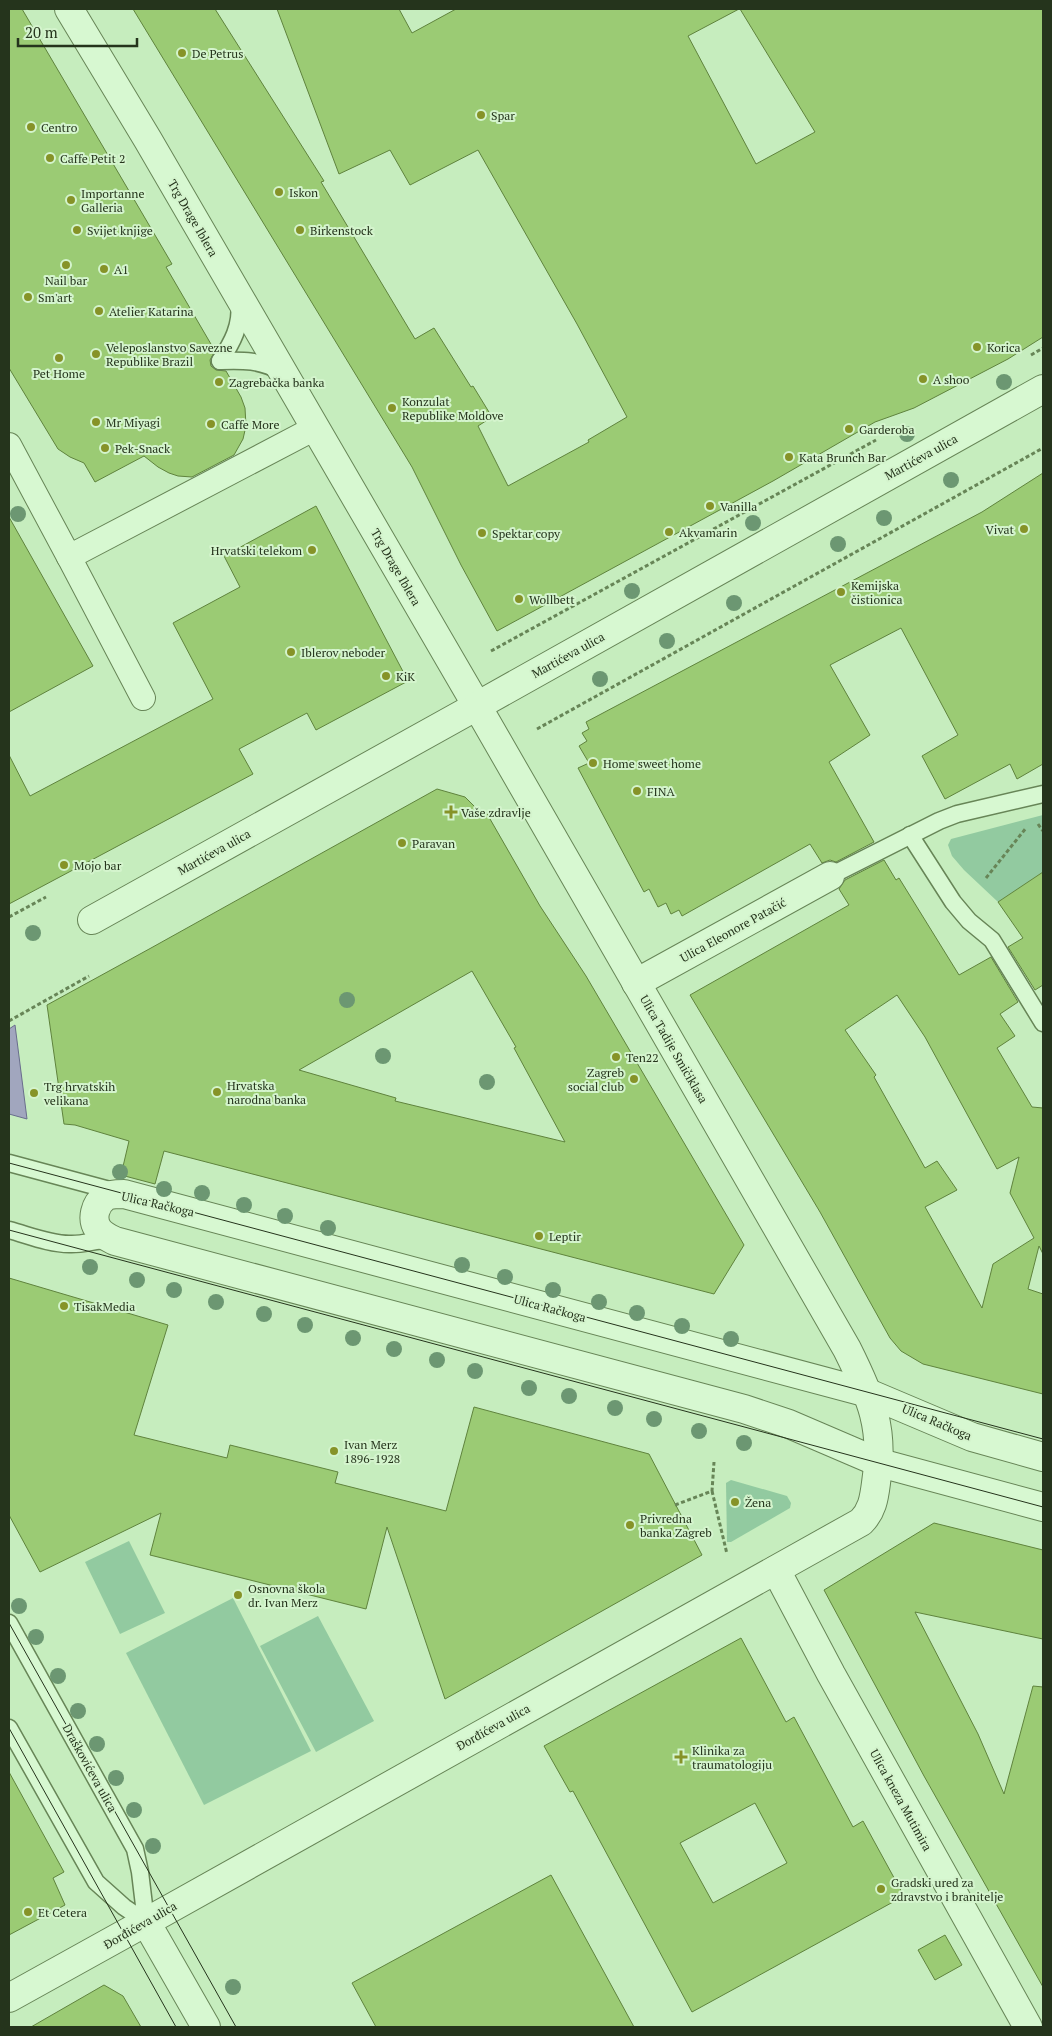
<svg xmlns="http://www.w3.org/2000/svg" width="1052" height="2036" viewBox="0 0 1052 2036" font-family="'PT Serif',serif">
	<rect width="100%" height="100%" fill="#c6edbe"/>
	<g fill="#92caa0">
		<path d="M1043,815V872L998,902L964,870L952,856L948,845L951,839Z"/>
		<path d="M731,1480L787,1496L791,1503L790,1508L731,1542H727L726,1483Z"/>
		<path d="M129,1541L165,1613L120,1634L85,1562Z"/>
		<path d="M233,1598L311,1751L204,1805L126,1653Z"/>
		<path d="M318,1616L374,1721L316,1752L260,1646Z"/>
	</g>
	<path fill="#a1a6be" stroke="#696d8c" d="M15,1025L27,1119L9,1114V1029Z"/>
	<g fill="#9bcb74" stroke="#5f833d" fill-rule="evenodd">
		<path d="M9,9H22L172,264L166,267L215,351L210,360L211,366L216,370L226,371L241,397L245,408L246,426L243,439L234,455L192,477L178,476L169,473L158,467L144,456L95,482L84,463L70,457L58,449L9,368Z"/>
		<path d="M133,9H215L324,181L321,182L415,339L434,328L471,387L473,386L492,417L478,426L508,486L589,442L588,440L627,417L577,324L478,150L410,185L390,150L339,174L277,9H399L412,33L456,9H739L688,36L756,164L815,132L740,9H1043V337L1008,359L914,408L875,422L773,481L497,631L461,565L412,467Z"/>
		<path d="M1043,473V764L1017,779L1010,764L945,799L922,756L958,735L901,628L830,665L870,735L829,762L874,842L836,862L830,860L822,863L810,844L682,916L679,910L671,914L666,903L658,907L649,889L644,892L578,768L589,763L579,746L587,741L582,733L589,729L586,722L982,512Z"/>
		<path d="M316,506L408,681L316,730L307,713L239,749L253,774L9,904V755L30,796L213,699L173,623L240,587L224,556Z"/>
		<path d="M9,517L93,666L9,712Z"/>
		<path d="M437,789L465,797L478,810L486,812L540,906L586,976L744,1245L714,1294L164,1151L155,1184L121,1175L129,1141L75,1125L64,1124L47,1005L151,948ZM472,971L516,1047L514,1048L565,1142L395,1101L396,1098L299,1070Z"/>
		<path d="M884,860L896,880L899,878L959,975L991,957L1018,1002L1000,1014L1015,1036L997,1048L1032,1107L1043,1108V1254L1039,1246L1028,1289L1043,1294V1394L923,1364L901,1351L890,1338L820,1212L690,995L849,905L839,889L845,880ZM897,995L925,1037L997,1169L1019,1157L1010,1193L1034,1238L993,1264L982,1308L925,1207L957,1190L937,1161L925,1168L874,1077L876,1075L845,1030Z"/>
		<path d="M1043,872V985L1035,990L1008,947L1023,938L998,902Z"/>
		<path d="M9,1278L168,1325L134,1435L227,1458L230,1445L338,1472L335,1483L446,1511L474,1407L649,1454L702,1555L445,1699L387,1527L366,1609L150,1555L161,1513L40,1572L9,1515Z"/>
		<path d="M934,1523L1043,1550V1639L915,1612L978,1734L1004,1794L1033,1686L1043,1687V1987L924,1776L824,1590Z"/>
		<path d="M741,1638L786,1722L794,1717L853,1827L863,1821L904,1896L692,2012L573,1791L570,1792L544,1746ZM755,1803L787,1863L713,1903L680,1843Z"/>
		<path d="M9,1772L64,1872L53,1878L65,1905L9,1935Z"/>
		<path d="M551,1875L634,2027H376L352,1983Z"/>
		<path d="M945,1935L962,1965L935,1980L918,1950Z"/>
		<path d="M104,1985L123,1996L141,2027H31Z"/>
	</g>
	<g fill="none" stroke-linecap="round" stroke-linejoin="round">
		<g stroke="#678557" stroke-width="19">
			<g id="service">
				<path d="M220,361C232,343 242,325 239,303"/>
				<path d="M220,361C242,360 262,360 281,372"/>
				<path d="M910,835L953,902L969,921L992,940L1043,1023"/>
				<path d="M830,876L939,821L957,814L1043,794"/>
				<path d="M9,1163L117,1192"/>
				<path d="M9,1230C28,1235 49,1244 69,1244C84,1245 97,1239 112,1240"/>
				<path d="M9,1623L135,1849L140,1872L146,1922"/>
				<path d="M9,1728L96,1882L124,1907L146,1922"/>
			</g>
		</g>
		<g stroke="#678557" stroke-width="26">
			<g id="pedestrian">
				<path d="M9,445L69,557L315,428"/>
				<path d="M69,557L143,698"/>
			</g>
		</g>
		<g stroke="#678557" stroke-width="30">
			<g id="minor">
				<path d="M92,920L477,706"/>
				<path d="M636,983L830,876"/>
				<path d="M1043,1457L972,1437L868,1393L124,1194C118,1194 110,1194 105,1197C95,1204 91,1219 98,1229C102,1235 109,1238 115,1241L744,1409L789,1424L880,1463L1043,1507"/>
				<path d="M776,1570L831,1674L1028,2027"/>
				<path d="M9,1998L146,1922"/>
			</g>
		</g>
		<g stroke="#678557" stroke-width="30">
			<g id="tertiary">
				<path d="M69,9L148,140L477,706L847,1349C871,1397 885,1429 876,1483C874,1499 872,1511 861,1522L146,1922L206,2027"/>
				<path d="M477,706L1043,389"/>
			</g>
		</g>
		<g stroke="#678557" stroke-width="3" stroke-dasharray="4 2.5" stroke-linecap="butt">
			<path d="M1031,355L1043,348"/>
			<path d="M491,651L876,440"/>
			<path d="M537,729L1043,448"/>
			<path d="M1038,824L1043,831"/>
			<path d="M986,878L1026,828"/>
			<path d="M9,917L46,897"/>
			<path d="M9,1021L89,976"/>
			<path d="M712,1491L727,1554"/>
			<path d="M675,1505L712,1491L714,1462"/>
		</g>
		<use href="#service" stroke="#d7f8d1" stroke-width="16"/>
		<use href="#pedestrian" stroke="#d7f8d1" stroke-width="24"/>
		<use href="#minor" stroke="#d7f8d1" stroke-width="28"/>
		<use href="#tertiary" stroke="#d7f8d1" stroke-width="28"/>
		<g stroke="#25341c" stroke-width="1">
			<path d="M9,1163L1043,1439"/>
			<path d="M9,1230L1043,1507"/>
			<path d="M9,1623L236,2027"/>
			<path d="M9,1728L176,2027"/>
		</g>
	</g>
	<g fill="#6c9772">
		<circle cx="1004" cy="382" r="8"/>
		<circle cx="907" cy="434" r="8"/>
		<circle cx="951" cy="480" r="8"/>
		<circle cx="18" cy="514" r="8"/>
		<circle cx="884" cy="518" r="8"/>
		<circle cx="753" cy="523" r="8"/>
		<circle cx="838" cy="544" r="8"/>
		<circle cx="632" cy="591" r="8"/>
		<circle cx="734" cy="603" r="8"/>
		<circle cx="667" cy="641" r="8"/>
		<circle cx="600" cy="679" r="8"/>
		<circle cx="33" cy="933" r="8"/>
		<circle cx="347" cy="1000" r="8"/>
		<circle cx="383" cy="1056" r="8"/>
		<circle cx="487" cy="1082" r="8"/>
		<circle cx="120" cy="1172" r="8"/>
		<circle cx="164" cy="1189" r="8"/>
		<circle cx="202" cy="1193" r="8"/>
		<circle cx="244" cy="1205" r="8"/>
		<circle cx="285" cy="1216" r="8"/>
		<circle cx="328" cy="1228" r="8"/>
		<circle cx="462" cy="1265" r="8"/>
		<circle cx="90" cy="1267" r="8"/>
		<circle cx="505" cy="1277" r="8"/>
		<circle cx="137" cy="1280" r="8"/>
		<circle cx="174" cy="1290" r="8"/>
		<circle cx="553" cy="1290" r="8"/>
		<circle cx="216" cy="1302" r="8"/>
		<circle cx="599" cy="1302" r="8"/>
		<circle cx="637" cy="1313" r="8"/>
		<circle cx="264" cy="1314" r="8"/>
		<circle cx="305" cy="1325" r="8"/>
		<circle cx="682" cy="1326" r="8"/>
		<circle cx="353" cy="1338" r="8"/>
		<circle cx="731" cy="1339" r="8"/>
		<circle cx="394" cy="1349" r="8"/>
		<circle cx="437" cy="1360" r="8"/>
		<circle cx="475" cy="1371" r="8"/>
		<circle cx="529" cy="1388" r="8"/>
		<circle cx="569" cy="1396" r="8"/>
		<circle cx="615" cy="1408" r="8"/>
		<circle cx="654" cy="1419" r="8"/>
		<circle cx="699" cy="1431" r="8"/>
		<circle cx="744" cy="1443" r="8"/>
		<circle cx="19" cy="1606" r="8"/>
		<circle cx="36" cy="1637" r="8"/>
		<circle cx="58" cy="1676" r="8"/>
		<circle cx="78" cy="1711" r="8"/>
		<circle cx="97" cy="1744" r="8"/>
		<circle cx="116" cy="1778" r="8"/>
		<circle cx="134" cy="1810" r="8"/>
		<circle cx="153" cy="1846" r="8"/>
		<circle cx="233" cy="1987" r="8"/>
	</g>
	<g fill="#869328" stroke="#d4f4cd" stroke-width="2">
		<circle cx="182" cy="53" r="5"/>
		<circle cx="481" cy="115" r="5"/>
		<circle cx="31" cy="127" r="5"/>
		<circle cx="50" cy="158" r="5"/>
		<circle cx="279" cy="192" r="5"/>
		<circle cx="71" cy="200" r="5"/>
		<circle cx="77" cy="230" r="5"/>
		<circle cx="300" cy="230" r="5"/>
		<circle cx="66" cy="265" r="5"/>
		<circle cx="104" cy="269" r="5"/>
		<circle cx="28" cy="297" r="5"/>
		<circle cx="99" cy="311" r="5"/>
		<circle cx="977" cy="347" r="5"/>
		<circle cx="96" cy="354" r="5"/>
		<circle cx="59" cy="358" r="5"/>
		<circle cx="923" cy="379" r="5"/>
		<circle cx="219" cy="382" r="5"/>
		<circle cx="392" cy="408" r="5"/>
		<circle cx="96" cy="422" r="5"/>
		<circle cx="211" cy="424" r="5"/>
		<circle cx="849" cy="429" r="5"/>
		<circle cx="105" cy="448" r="5"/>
		<circle cx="789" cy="457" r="5"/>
		<circle cx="710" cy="506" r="5"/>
		<circle cx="1024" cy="529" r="5"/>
		<circle cx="669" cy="532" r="5"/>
		<circle cx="482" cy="533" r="5"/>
		<circle cx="312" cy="550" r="5"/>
		<circle cx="841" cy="592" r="5"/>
		<circle cx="519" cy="599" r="5"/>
		<circle cx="291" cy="652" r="5"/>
		<circle cx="386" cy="676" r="5"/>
		<circle cx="593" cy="763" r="5"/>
		<circle cx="637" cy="791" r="5"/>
		<path d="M448.5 804.5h5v5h5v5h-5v5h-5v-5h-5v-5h5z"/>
		<circle cx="402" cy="843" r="5"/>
		<circle cx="64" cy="865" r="5"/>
		<circle cx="616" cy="1057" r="5"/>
		<circle cx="634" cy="1079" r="5"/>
		<circle cx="217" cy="1092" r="5"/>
		<circle cx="34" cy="1093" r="5"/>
		<circle cx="539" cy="1236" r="5"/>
		<circle cx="64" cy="1306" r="5"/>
		<circle cx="334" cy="1451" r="5"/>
		<circle cx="735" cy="1502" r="5"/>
		<circle cx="630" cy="1525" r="5"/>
		<circle cx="238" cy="1595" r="5"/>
		<path d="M678.5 1749.5h5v5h5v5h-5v5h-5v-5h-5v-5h5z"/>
		<circle cx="881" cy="1889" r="5"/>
		<circle cx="28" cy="1912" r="5"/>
	</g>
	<g text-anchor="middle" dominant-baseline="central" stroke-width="4" stroke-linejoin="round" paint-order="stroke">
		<g font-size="12" fill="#25341c" stroke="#d4f4cd" text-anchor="start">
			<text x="192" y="53">De Petrus</text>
			<text x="491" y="115">Spar</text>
			<text x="41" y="127">Centro</text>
			<text x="60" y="158">Caffe Petit 2</text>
			<text x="289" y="192">Iskon</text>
			<text x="81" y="193">Importanne<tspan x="81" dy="14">Galleria</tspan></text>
			<text x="87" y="230">Svijet knjige</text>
			<text x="310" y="230">Birkenstock</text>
			<text x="114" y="269">A1</text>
			<text x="66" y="280" text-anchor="middle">Nail bar</text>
			<text x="38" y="297">Sm'art</text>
			<text x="109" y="311">Atelier Katarina</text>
			<text x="106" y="347">Veleposlanstvo Savezne<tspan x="106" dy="14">Republike Brazil</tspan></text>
			<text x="987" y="347">Korica</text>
			<text x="59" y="373" text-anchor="middle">Pet Home</text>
			<text x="933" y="379">A shoo</text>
			<text x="229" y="382">Zagrebačka banka</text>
			<text x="402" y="401">Konzulat<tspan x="402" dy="14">Republike Moldove</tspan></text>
			<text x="106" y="422">Mr Miyagi</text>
			<text x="221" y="424">Caffe More</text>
			<text x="859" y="429">Garderoba</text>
			<text x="115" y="448">Pek-Snack</text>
			<text x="799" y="457">Kata Brunch Bar</text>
			<text x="720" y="506">Vanilla</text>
			<text x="1014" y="529" text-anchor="end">Vivat</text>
			<text x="679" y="532">Akvamarin</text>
			<text x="492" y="533">Spektar copy</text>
			<text x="302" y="550" text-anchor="end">Hrvatski telekom</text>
			<text x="851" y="585">Kemijska<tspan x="851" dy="14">čistionica</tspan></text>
			<text x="529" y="599">Wollbett</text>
			<text x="301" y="652">Iblerov neboder</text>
			<text x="396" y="676">KiK</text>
			<text x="603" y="763">Home sweet home</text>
			<text x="647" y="791">FINA</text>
			<text x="461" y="812">Vaše zdravlje</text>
			<text x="412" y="843">Paravan</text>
			<text x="74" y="865">Mojo bar</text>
			<text x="626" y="1057">Ten22</text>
			<text x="624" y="1072" text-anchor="end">Zagreb<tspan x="624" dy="14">social club</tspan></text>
			<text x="227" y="1085">Hrvatska<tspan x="227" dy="14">narodna banka</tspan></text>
			<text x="44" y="1086">Trg hrvatskih<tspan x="44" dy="14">velikana</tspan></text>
			<text x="549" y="1236">Leptir</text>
			<text x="74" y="1306">TisakMedia</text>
			<text x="344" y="1444">Ivan Merz<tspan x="344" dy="14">1896-1928</tspan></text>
			<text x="745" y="1502">Žena</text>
			<text x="640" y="1518">Privredna<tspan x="640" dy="14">banka Zagreb</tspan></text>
			<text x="248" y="1588">Osnovna škola<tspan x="248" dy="14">dr. Ivan Merz</tspan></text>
			<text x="692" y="1750">Klinika za<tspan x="692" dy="14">traumatologiju</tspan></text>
			<text x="891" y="1882">Gradski ured za<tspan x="891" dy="14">zdravstvo i branitelje</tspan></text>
			<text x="38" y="1912">Et Cetera</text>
		</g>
		<g font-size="12" fill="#25341c" stroke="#d4f4cd">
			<text transform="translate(193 218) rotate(60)">Trg Drage Iblera</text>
			<text transform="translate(921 457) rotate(-29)">Martićeva ulica</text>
			<text transform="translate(396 567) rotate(60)">Trg Drage Iblera</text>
			<text transform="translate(568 655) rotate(-29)">Martićeva ulica</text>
			<text transform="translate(214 852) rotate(-29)">Martićeva ulica</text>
			<text transform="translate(733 930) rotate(-29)">Ulica Eleonore Patačić</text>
			<text transform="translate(674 1049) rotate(60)">Ulica Tadije Smičiklasa</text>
			<text transform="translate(158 1204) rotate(13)">Ulica Račkoga</text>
			<text transform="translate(550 1308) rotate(15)">Ulica Račkoga</text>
			<text transform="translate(937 1422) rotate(23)">Ulica Račkoga</text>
			<text transform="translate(493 1727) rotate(-29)">Đorđićeva ulica</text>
			<text transform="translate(90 1768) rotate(61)">Draškovićeva ulica</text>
			<text transform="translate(901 1800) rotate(61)">Ulica kneza Mutimira</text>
			<text transform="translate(140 1925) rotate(-30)">Đorđićeva ulica</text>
		</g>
	</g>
	<rect width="1052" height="2036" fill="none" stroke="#25341c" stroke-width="20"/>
	<path d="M18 38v8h119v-8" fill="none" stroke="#25341c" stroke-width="2.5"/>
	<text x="25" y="38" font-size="15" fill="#25341c" stroke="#d4f4cd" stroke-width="4" paint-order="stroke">20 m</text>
</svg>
